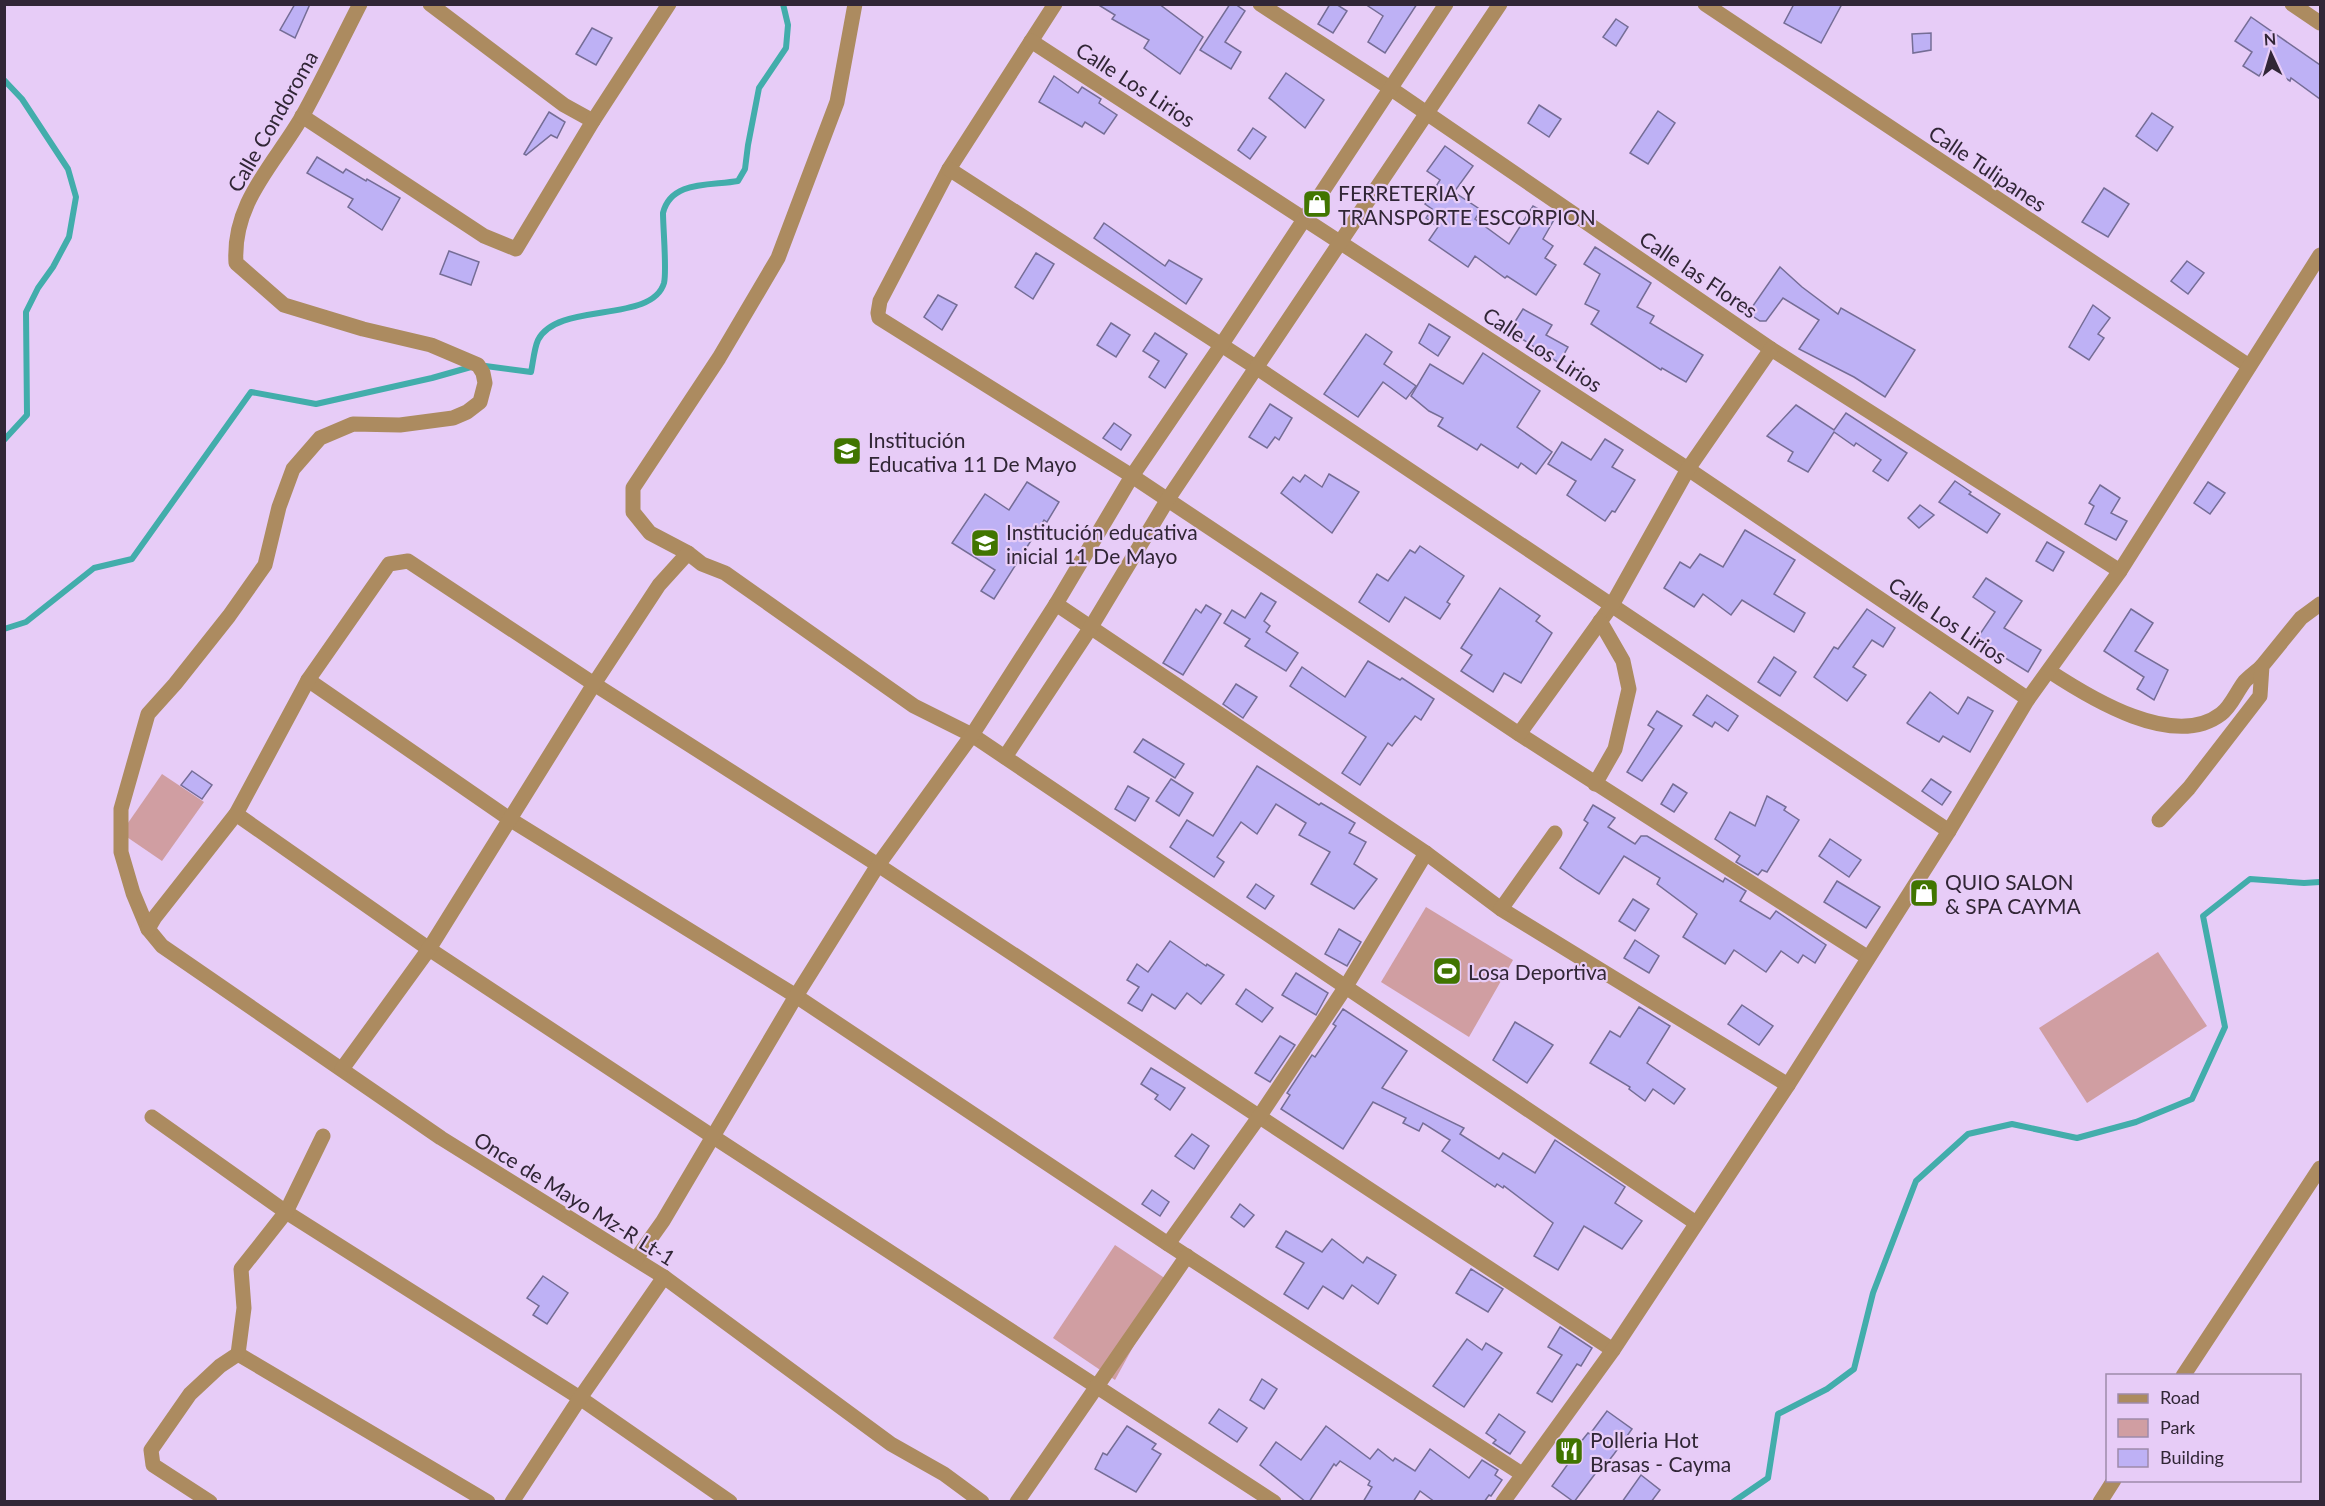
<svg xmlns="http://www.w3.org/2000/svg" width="2325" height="1506" viewBox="0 0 2325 1506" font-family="Lato,sans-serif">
	<rect width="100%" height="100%" fill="#e7ccf7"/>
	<g fill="#d09ea2">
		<path d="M162,774L204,802L162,861L121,833Z"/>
		<path d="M1426,907L1513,960L1469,1037L1381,982Z"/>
		<path d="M2158,952L2207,1026L2087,1103L2039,1028Z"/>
		<path d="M1115,1245L1169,1281L1115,1380L1053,1338Z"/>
	</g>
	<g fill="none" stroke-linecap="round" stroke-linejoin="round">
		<g stroke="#42adab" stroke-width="6">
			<path d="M4,80L22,99L68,169L76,197L69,237L53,267L38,288L26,312L27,415L4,440"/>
			<path d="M4,629L26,622L94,568L132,559L251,392L316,404L432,378L478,365L531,372C533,363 534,349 538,340C558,301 652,324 664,283C667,271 663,228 663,213C671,180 711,186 738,181L745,169L748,145L759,88L786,48L788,25L783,4"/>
			<path d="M1733,1502L1768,1478L1778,1414L1827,1389L1854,1369L1873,1293L1916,1181L1968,1134L2012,1124L2077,1138L2136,1122L2192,1099L2225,1027L2203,916L2250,879L2304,883L2320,882"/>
		</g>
	</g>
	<g fill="#beb1f5" stroke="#756d96" stroke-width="1.5">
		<path d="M295,4H310L295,38L280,30Z"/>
		<path d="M1097,4H1159L1203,37L1180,74L1144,48L1149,40L1112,19L1115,15Z"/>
		<path d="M1230,4H1235L1245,11L1225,42L1241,52L1231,69L1200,50Z"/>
		<path d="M1330,4H1336L1347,11L1333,33L1318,24Z"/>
		<path d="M1365,4H1417L1385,53L1368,42L1383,16Z"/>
		<path d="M1794,4H1842L1821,43L1784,23Z"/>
		<path d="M2251,17L2320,65V99L2291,78L2290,81L2266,66L2259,76L2243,66L2252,52L2235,41Z"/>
		<path d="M1616,19L1628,27L1616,46L1603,37Z"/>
		<path d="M592,28L612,38L596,65L576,54Z"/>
		<path d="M1931,33V50L1913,53L1912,34Z"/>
		<path d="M1286,73L1324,100L1305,128L1269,98Z"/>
		<path d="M1054,76L1078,93L1082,87L1101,99L1099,103L1117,115L1104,134L1085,122L1082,127L1039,102Z"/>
		<path d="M1539,105L1561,119L1549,137L1528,123Z"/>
		<path d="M1658,111L1675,123L1648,164L1630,153Z"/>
		<path d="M549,112L565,122L557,138L551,135L526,155L524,154Z"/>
		<path d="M2152,113L2173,127L2157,151L2136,136Z"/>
		<path d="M1253,128L1266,137L1250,159L1238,150Z"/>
		<path d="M1445,146L1473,166L1454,192L1481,210L1475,219L1509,244L1533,206L1555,218L1543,239L1553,246L1545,258L1556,265L1536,295L1507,276L1505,278L1475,256L1468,267L1429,240L1438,227L1426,218L1432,209L1425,204L1440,180L1427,171Z"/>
		<path d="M317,157L343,173L346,169L366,181L367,179L400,198L382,230L348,207L353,199L307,173Z"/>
		<path d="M2104,188L2129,204L2108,237L2082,222Z"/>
		<path d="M1104,223L1165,266L1169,260L1202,279L1186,304L1094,238Z"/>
		<path d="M1595,247L1651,283L1637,307L1654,316L1650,323L1703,355L1686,382L1662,368L1661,370L1591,324L1599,311L1585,304L1600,274L1584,264Z"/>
		<path d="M449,251L479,262L471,285L440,274Z"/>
		<path d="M1036,253L1054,264L1033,299L1015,287Z"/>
		<path d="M2187,261L2204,273L2188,294L2171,281Z"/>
		<path d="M1780,267L1802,287L1838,314L1841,308L1915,350L1885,397L1854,377L1799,349L1819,320L1783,298L1766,321H1760L1748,313Z"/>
		<path d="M938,295L957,305L942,330L924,317Z"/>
		<path d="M2093,305L2110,318L2098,334L2104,338L2089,360L2069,347Z"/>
		<path d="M1523,309L1552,325L1546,335L1568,347L1559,363L1516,335L1517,332L1511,328Z"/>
		<path d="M1111,323L1130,335L1116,357L1097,345Z"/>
		<path d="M1429,324L1450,337L1438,356L1419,343Z"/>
		<path d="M1155,333L1187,354L1165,388L1149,377L1159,361L1143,351Z"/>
		<path d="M1366,334L1392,352L1384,364L1416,386L1406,399L1383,382L1358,417L1324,394Z"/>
		<path d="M1483,353L1540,391L1517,427L1552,452L1536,474L1521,463L1518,468L1481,444L1477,450L1438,426L1443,418L1429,411L1411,396L1430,364L1463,384Z"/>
		<path d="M1270,404L1292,418L1279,440L1275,437L1267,448L1249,437Z"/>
		<path d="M1796,405L1834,430L1846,413L1907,453L1888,481L1873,471L1881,460L1856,443L1854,446L1834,432L1808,472L1788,461L1793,452L1767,436Z"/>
		<path d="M1114,423L1131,435L1121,450L1103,438Z"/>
		<path d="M1605,439L1623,450L1612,467L1635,480L1615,512L1612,511L1605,521L1567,495L1576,481L1548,464L1562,442L1591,460Z"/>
		<path d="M1329,474L1359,492L1332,533L1281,493L1293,477L1300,482L1305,475L1322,487Z"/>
		<path d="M1955,481L1971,492L1969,494L2000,514L1987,533L1939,502Z"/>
		<path d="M1027,482L1059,502L1047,522L1044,520L994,599L981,591L995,570L952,543L985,494L1009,510Z"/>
		<path d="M2208,482L2225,493L2210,514L2194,503Z"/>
		<path d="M2100,485L2120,498L2111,513L2127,521L2116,540L2085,524L2094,506L2089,503Z"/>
		<path d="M1920,505L1934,515L1919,528L1908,518Z"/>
		<path d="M1745,530L1795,560L1774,594L1805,613L1794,632L1742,600L1731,615L1703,594L1694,607L1664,588L1680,562L1690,568L1700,554L1723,567Z"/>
		<path d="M2047,542L2064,552L2053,571L2036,561Z"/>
		<path d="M1420,546L1464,576L1447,602L1450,604L1440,619L1405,597L1389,622L1359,602L1377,574L1388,581L1410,550L1415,553Z"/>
		<path d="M1986,578L2022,601L2004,628L2041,650L2028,672L1976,640L1995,612L1973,597Z"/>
		<path d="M1500,588L1540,616L1536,621L1552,633L1521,683L1504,673L1493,692L1461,671L1472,655L1461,648Z"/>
		<path d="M1261,593L1276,602L1264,621L1270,626L1266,632L1298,653L1286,671L1245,646L1250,639L1224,623L1232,610L1245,618Z"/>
		<path d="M1206,605L1221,614L1183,675L1163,663L1196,609L1201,613Z"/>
		<path d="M1867,609L1895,628L1883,647L1872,640L1853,667L1866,675L1847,701L1814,677L1834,647L1838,649Z"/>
		<path d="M2131,609L2153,623L2135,651L2168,670L2154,700L2137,689L2144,677L2104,651Z"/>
		<path d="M1774,657L1796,672L1780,696L1758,682Z"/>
		<path d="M1368,661L1400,680L1402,678L1434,699L1421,720L1415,716L1392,746L1388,743L1360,785L1342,773L1366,737L1290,686L1302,667L1345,697Z"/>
		<path d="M1236,684L1257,697L1243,718L1223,704Z"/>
		<path d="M1930,692L1958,714L1968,697L1993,711L1970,752L1943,736L1939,742L1908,724L1907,723Z"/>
		<path d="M1707,695L1738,716L1728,731L1715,722L1712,727L1693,715Z"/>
		<path d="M1657,711L1682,726L1642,781L1627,772L1654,729L1648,725Z"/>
		<path d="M1143,739L1184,764L1175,778L1134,752Z"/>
		<path d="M1257,766L1319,805L1321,803L1355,823L1349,833L1366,842L1354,864L1377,879L1354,909L1311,884L1330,852L1299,835L1306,823L1276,804L1257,834L1241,822L1217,857L1224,862L1214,877L1170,847L1187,820L1213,836Z"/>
		<path d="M192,771L212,785L202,799L181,785Z"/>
		<path d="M1171,779L1193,793L1179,816L1156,801Z"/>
		<path d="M1931,779L1951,792L1942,805L1922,791Z"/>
		<path d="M1673,784L1687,793L1674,812L1661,804Z"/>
		<path d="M1128,786L1149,798L1135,821L1115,809Z"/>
		<path d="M1767,796L1786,807L1784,810L1799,820L1767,872L1762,870L1758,875L1736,862L1740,856L1715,839L1730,812L1755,826Z"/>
		<path d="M1593,805L1615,818L1608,827L1635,844L1641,836H1647L1723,882L1725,878L1746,891L1740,901L1770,919L1776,911L1826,945L1815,963L1803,955L1798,963L1781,951L1766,972L1734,950L1725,964L1683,937L1697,914L1657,884L1660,878L1624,856L1599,894L1577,880L1560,868L1588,823L1584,820Z"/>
		<path d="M1830,839L1861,860L1849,877L1819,856Z"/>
		<path d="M1837,881L1880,907L1866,928L1824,902Z"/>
		<path d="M1256,884L1274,896L1265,909L1247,897Z"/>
		<path d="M1633,899L1649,909L1635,931L1619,921Z"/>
		<path d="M1339,929L1361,942L1347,966L1325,954Z"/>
		<path d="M1635,940L1659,956L1649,973L1624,958Z"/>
		<path d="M1170,941L1206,966L1207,964L1224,975L1201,1004L1187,993L1175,1009L1152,994L1142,1011L1128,1003L1139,987L1127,980L1137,964L1148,972Z"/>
		<path d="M1296,973L1328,993L1316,1015L1282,995Z"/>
		<path d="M1246,989L1273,1008L1262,1022L1236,1004Z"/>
		<path d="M1742,1005L1773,1026L1759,1045L1728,1024Z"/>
		<path d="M1639,1007L1670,1026L1647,1063L1685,1089L1674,1104L1653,1089L1645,1101L1629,1089L1630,1087L1590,1063L1610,1031L1620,1037Z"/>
		<path d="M1343,1009L1407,1051L1382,1088L1464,1128L1460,1134L1499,1159L1503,1153L1535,1173L1555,1140L1625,1187L1615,1203L1642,1221L1622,1249L1584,1226L1558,1270L1534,1256L1553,1223L1504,1186L1503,1188L1497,1184L1495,1187L1442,1151L1450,1140L1423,1123L1419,1131L1403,1123L1406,1118L1373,1102L1343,1149L1281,1109L1290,1095L1287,1093L1312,1055L1315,1057L1336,1026L1333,1024Z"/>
		<path d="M1515,1022L1553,1045L1527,1083L1493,1060Z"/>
		<path d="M1280,1036L1295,1045L1270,1082L1255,1073Z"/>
		<path d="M1151,1068L1185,1088L1170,1110L1155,1099L1158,1095L1141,1084Z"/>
		<path d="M1192,1134L1209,1146L1194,1169L1175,1156Z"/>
		<path d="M1152,1190L1169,1202L1160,1216L1142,1204Z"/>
		<path d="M1240,1204L1254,1215L1244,1227L1231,1217Z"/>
		<path d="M1286,1231L1322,1252L1332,1239L1363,1263L1367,1257L1396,1275L1378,1304L1352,1285L1343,1299L1323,1286L1308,1309L1284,1294L1304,1263L1276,1247Z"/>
		<path d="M1471,1269L1503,1289L1488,1312L1456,1293Z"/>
		<path d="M543,1276L568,1293L547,1324L533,1315L539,1306L527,1298Z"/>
		<path d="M1560,1327L1592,1348L1581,1366L1577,1364L1552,1402L1537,1393L1562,1355L1548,1347Z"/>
		<path d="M1467,1339L1482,1350L1486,1343L1502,1353L1464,1407L1433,1386Z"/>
		<path d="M1262,1379L1277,1389L1264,1409L1250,1400Z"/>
		<path d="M1219,1409L1247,1428L1237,1442L1209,1423Z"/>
		<path d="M1607,1411L1632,1429L1614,1454L1603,1468L1601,1466L1574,1502L1552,1486L1578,1450L1576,1448L1588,1433L1590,1434Z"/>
		<path d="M1499,1414L1525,1432L1510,1454L1493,1443L1496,1440L1486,1433Z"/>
		<path d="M1127,1426L1156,1444L1152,1449L1161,1454L1136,1492L1095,1469L1103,1453L1107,1455Z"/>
		<path d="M1326,1426L1370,1459L1378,1449L1393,1461L1395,1458L1415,1471L1430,1449L1469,1478L1482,1460L1498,1470L1495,1475L1502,1480L1491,1496L1489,1495L1484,1502H1435L1420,1491L1413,1502H1363L1372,1487L1368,1485L1370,1481L1340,1461L1336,1466L1334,1464L1309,1502H1306L1260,1465L1276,1442L1301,1460Z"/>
		<path d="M1641,1475L1660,1490L1651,1502H1622Z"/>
	</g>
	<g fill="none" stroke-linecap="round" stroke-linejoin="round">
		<g stroke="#ac8b60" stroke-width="15">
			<path d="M360,4C341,41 323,79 303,115C275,164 232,202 236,263L284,305L363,329L431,345L478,365L483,373L485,383L480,402L467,412L453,418L400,425L353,424L320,438L293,469L279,507L265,565L229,616L175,684L148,714L121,809V852L133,893L148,929L162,946L441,1138L664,1277L891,1444L944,1474L982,1502"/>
			<path d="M430,4L564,105L593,121"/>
			<path d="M1055,4L949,169L880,301L878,313L879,318L1132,476L1519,734L1867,957"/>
			<path d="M1260,4L1390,88L1771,349L2120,571"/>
			<path d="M1705,4L2249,366"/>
			<path d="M2292,4L2320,23"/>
			<path d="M1031,41L1688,469L2028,699"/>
			<path d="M302,116L484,236L516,249L593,121L669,4"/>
			<path d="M949,169L1257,368L1949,831"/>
			<path d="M688,553L650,533L633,512V488L719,358L778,258L837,102L855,4"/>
			<path d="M1056,604L1426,853L1501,909L1788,1085"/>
			<path d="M2049,671C2090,698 2174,750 2221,714C2231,707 2237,691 2245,681C2250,676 2257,671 2262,666"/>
			<path d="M308,680L511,820L796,996L1168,1244L1522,1474"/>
			<path d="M1519,734L1612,605L1688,469L1771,349"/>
			<path d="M1005,757L1091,627L1168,499L1500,4"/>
			<path d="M1595,784L1615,749L1629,689L1623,661L1600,621"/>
			<path d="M236,814L429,949L712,1136L1274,1502"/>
			<path d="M2159,820L2189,788L2260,696L2262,666L2301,618L2320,604"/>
			<path d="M1501,909L1555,833"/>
			<path d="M148,929L155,917L236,814L308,680L389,564L408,561L594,684L878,865L1613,1350"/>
			<path d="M342,1069L429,949L594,684L659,585L688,553L702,564L725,573L914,706L972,735L1696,1223"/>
			<path d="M152,1117L286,1212L580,1398L730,1502"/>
			<path d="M1168,1244L1259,1117L1345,988L1426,853"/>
			<path d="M636,1259L663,1221L796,996L878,865L972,735L1056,604L1132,476L1222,344L1446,4"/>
			<path d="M238,1354L488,1502"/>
			<path d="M2183,1376L2320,1168"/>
			<path d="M210,1502L153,1465L151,1450L190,1394L220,1366L238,1354L244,1308L241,1269L286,1212L323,1136"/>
			<path d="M512,1502L580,1398L664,1277"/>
			<path d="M1017,1502L1187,1256"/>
			<path d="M1503,1502L1613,1350L1788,1085L1949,831L2028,699L2120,571L2320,255"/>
			<path d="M2100,1502L2114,1480"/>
		</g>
	</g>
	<defs>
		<g id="shop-square" transform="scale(1.5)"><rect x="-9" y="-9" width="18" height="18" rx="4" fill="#417500" stroke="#e7ccf7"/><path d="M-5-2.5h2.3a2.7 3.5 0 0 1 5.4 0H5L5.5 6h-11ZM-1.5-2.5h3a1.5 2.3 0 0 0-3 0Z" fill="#fff"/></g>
		<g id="school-square" transform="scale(1.5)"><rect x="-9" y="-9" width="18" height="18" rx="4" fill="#417500" stroke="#e7ccf7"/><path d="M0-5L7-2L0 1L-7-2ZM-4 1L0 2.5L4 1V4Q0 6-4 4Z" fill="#fff"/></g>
		<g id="stadium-square" transform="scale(1.5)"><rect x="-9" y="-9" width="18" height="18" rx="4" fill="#417500" stroke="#e7ccf7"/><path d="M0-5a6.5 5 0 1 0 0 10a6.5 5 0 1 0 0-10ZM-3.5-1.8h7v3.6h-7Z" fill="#fff"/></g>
		<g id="restaurant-square" transform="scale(1.5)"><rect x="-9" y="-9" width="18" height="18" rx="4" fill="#417500" stroke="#e7ccf7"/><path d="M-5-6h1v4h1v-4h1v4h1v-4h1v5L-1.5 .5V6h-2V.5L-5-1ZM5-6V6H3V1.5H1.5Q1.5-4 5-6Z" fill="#fff"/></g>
	</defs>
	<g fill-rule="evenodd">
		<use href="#shop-square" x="1317" y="204"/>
		<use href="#school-square" x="847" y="451"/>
		<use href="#school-square" x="985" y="543"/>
		<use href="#shop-square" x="1924" y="893"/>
		<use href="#stadium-square" x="1447" y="971"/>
		<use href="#restaurant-square" x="1569" y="1451"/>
	</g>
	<g text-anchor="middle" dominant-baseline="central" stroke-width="4.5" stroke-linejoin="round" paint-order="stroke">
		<g font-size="21" fill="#312636" stroke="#e7ccf7">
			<text transform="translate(1136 84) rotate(33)">Calle Los Lirios</text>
			<text transform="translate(272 121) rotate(-60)">Calle Condoroma</text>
			<text transform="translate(1988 168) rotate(34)">Calle Tulipanes</text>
			<text transform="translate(1699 274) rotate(34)">Calle las Flores</text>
			<text transform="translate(1543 349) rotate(33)">Calle Los Lirios</text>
			<text transform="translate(1948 620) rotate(34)">Calle Los Lirios</text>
			<text transform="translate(575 1198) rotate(32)">Once de Mayo Mz-R Lt-1</text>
		</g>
		<g font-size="21" fill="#312636" stroke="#e7ccf7" text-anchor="start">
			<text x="1338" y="192">FERRETERIA Y<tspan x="1338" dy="24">TRANSPORTE ESCORPION</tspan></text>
			<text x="868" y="439">Institución<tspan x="868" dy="24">Educativa 11 De Mayo</tspan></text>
			<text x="1006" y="531">Institución educativa<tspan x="1006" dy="24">inicial 11 De Mayo</tspan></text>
			<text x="1945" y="881">QUIO SALON<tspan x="1945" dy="24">&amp; SPA CAYMA</tspan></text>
			<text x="1468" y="971">Losa Deportiva</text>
			<text x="1590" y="1439">Polleria Hot<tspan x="1590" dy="24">Brasas - Cayma</tspan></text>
		</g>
	</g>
	<rect width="2325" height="1506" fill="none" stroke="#312636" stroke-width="12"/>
	<rect x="2106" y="1374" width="195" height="108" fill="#e7ccf7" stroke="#9e8aaa" stroke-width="1.5"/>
	<rect x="2118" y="1394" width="30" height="9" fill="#ac8b60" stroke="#9e8aaa" stroke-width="1.5"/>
	<text x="2160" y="1404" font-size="18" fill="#312636">Road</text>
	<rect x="2118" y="1419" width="30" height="18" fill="#d09ea2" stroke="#9e8aaa" stroke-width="1.5"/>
	<text x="2160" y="1434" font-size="18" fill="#312636">Park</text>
	<rect x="2118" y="1449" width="30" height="18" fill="#beb1f5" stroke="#9e8aaa" stroke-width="1.5"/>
	<text x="2160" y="1464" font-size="18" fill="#312636">Building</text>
	<g transform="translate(2271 54) rotate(356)" stroke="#e7ccf7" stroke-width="4.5" paint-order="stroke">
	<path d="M0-4.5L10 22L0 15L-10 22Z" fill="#312636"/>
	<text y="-9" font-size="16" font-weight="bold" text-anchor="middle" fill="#312636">N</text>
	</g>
</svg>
